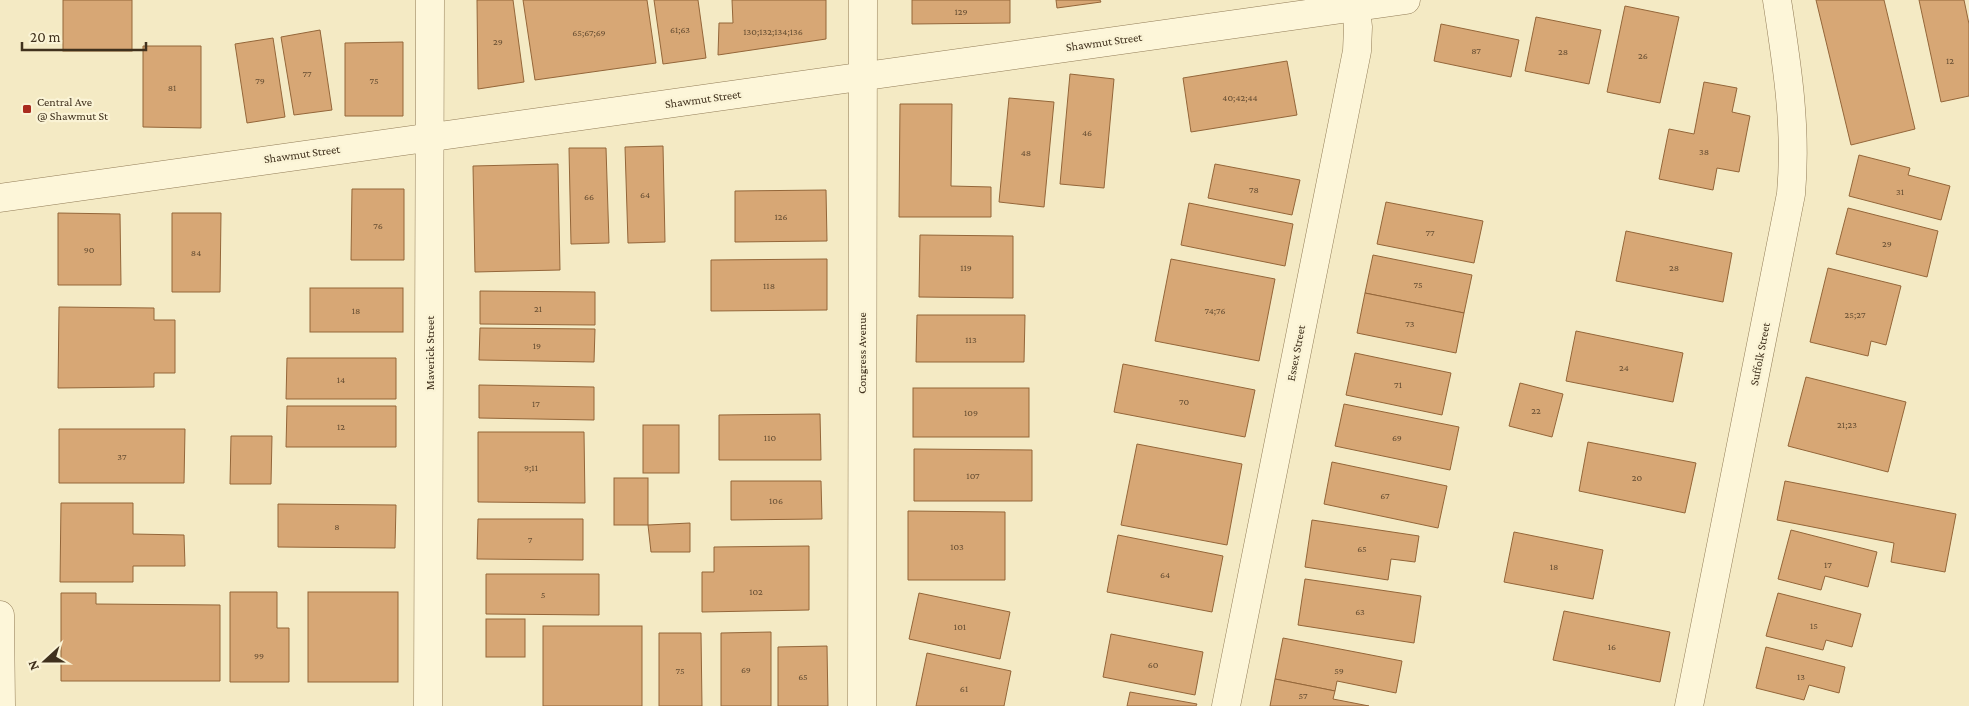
<svg xmlns="http://www.w3.org/2000/svg" width="1969" height="706" viewBox="0 0 1969 706" font-family="'Crimson Pro',serif">
	<rect width="100%" height="100%" fill="#f4eac4"/>
	<g fill="#d7a775" stroke="#946639">
		<rect x="63" y="0" width="69" height="51"/>
		<path d="M477,0H513L524,82L478,89Z"/>
		<path d="M523,0H647L656,63L535,80Z"/>
		<path d="M654,0H698L706,58L663,64Z"/>
		<path d="M732,0H826V39L718,55L719,23H733Z"/>
		<path d="M912,0H1010V23L912,24Z"/>
		<path d="M1056,0H1100L1101,2L1057,8Z"/>
		<path d="M1816,0H1884L1915,129L1851,145Z"/>
		<path d="M1919,0H1964L1969,24V96L1941,102Z"/>
		<path d="M1625,6L1679,17L1660,103L1607,92Z"/>
		<path d="M1536,17L1601,30L1589,84L1525,71Z"/>
		<path d="M1441,24L1519,40L1511,77L1434,61Z"/>
		<path d="M320,30L332,110L294,115L281,37Z"/>
		<path d="M273,38L285,117L247,123L235,44Z"/>
		<path d="M403,42V116H345V43Z"/>
		<path d="M143,46H201V128L143,127Z"/>
		<path d="M1287,61L1297,115L1191,132L1183,78Z"/>
		<path d="M1070,74L1114,79L1104,188L1060,184Z"/>
		<path d="M1704,82L1737,88L1732,112L1750,116L1739,172L1717,168L1713,190L1659,179L1669,129L1694,134Z"/>
		<path d="M1009,98L1054,102L1044,207L999,202Z"/>
		<path d="M900,104H952L951,186L991,187V217H899Z"/>
		<path d="M663,146L665,242L628,243L625,147Z"/>
		<path d="M569,148H606L609,243L571,244Z"/>
		<path d="M1859,155L1910,168L1908,175L1950,186L1941,220L1849,196Z"/>
		<path d="M558,164L560,270L475,272L473,166Z"/>
		<path d="M1215,164L1300,180L1292,215L1208,198Z"/>
		<path d="M352,189H404V260H351Z"/>
		<path d="M826,190L827,241L735,242V191Z"/>
		<path d="M1386,202L1483,221L1474,263L1377,244Z"/>
		<path d="M1189,203L1293,224L1285,266L1181,245Z"/>
		<path d="M1848,208L1938,231L1927,277L1836,254Z"/>
		<path d="M58,213L120,214L121,285H58Z"/>
		<path d="M172,213H221L220,292H172Z"/>
		<path d="M1626,231L1732,253L1723,302L1616,281Z"/>
		<path d="M920,235L1013,236V298L919,297Z"/>
		<path d="M1373,255L1472,275L1464,313L1365,293Z"/>
		<path d="M827,259V310L711,311V260Z"/>
		<path d="M1171,259L1275,279L1259,361L1155,341Z"/>
		<path d="M1828,268L1901,286L1886,345L1871,341L1868,356L1810,342Z"/>
		<rect x="310" y="288" width="93" height="44"/>
		<path d="M480,291L595,292V325L480,324Z"/>
		<path d="M1365,293L1464,313L1456,353L1357,333Z"/>
		<path d="M59,307L154,308V320H175V373H154V387L58,388Z"/>
		<path d="M917,315H1025L1024,362H916Z"/>
		<path d="M480,328L595,329L594,362L479,360Z"/>
		<path d="M1576,331L1683,353L1673,402L1566,381Z"/>
		<path d="M1355,353L1451,373L1442,415L1346,395Z"/>
		<path d="M287,358H396V399H286Z"/>
		<path d="M1123,364L1255,390L1245,437L1114,412Z"/>
		<path d="M1806,377L1906,402L1888,472L1788,446Z"/>
		<path d="M1520,383L1563,394L1552,437L1509,426Z"/>
		<path d="M479,385L594,387V420L479,418Z"/>
		<rect x="913" y="388" width="116" height="49"/>
		<path d="M1344,404L1459,427L1450,470L1335,446Z"/>
		<path d="M287,406H396V447H286Z"/>
		<path d="M820,414L821,460H719V415Z"/>
		<rect x="643" y="425" width="36" height="48"/>
		<path d="M59,429H185L184,483H59Z"/>
		<path d="M478,432H584L585,503L478,502Z"/>
		<path d="M231,436H272L271,484H230Z"/>
		<path d="M1588,442L1696,463L1685,513L1579,491Z"/>
		<path d="M1137,444L1242,464L1227,545L1121,525Z"/>
		<path d="M914,449L1032,450V501H914Z"/>
		<path d="M1332,462L1447,486L1438,528L1324,504Z"/>
		<rect x="614" y="478" width="34" height="47"/>
		<path d="M731,481H821L822,519L731,520Z"/>
		<path d="M1785,481L1956,514L1945,572L1891,562L1894,543L1777,520Z"/>
		<path d="M61,503H133V534L184,535L185,566H133V582H60Z"/>
		<path d="M278,504L396,505L395,548L278,547Z"/>
		<path d="M908,511L1005,512V580H908Z"/>
		<path d="M478,519H583V560L477,559Z"/>
		<path d="M1312,520L1419,536L1415,562L1391,559L1388,580L1305,567Z"/>
		<path d="M690,523V552H651L648,525Z"/>
		<path d="M1791,530L1877,552L1868,587L1825,576L1821,590L1778,579Z"/>
		<path d="M1514,532L1603,550L1593,599L1504,582Z"/>
		<path d="M1118,535L1223,556L1212,612L1107,592Z"/>
		<path d="M809,546V610L702,612V572H714V547Z"/>
		<path d="M486,574H599V615L486,614Z"/>
		<path d="M1305,579L1421,596L1414,643L1298,625Z"/>
		<path d="M230,592H277V628H289V682H230Z"/>
		<rect x="308" y="592" width="90" height="90"/>
		<path d="M61,593H96V604L220,605V681H61Z"/>
		<path d="M919,593L1010,612L1000,659L909,639Z"/>
		<path d="M1778,593L1861,614L1852,647L1826,640L1823,650L1766,636Z"/>
		<path d="M1564,611L1670,632L1660,682L1553,660Z"/>
		<rect x="486" y="619" width="39" height="38"/>
		<rect x="543" y="626" width="99" height="80"/>
		<path d="M771,632V706H721V633Z"/>
		<path d="M659,633H701L702,706H659Z"/>
		<path d="M1111,634L1203,652L1195,695L1103,677Z"/>
		<path d="M1283,638L1402,661L1396,693L1337,681L1335,691L1275,679Z"/>
		<path d="M827,646L828,706H778V647Z"/>
		<path d="M1766,647L1845,667L1839,693L1809,685L1804,700L1756,688Z"/>
		<path d="M927,653L1011,671L1004,706H916Z"/>
		<path d="M1275,679L1335,691L1333,699L1369,706H1270Z"/>
		<path d="M1130,692L1197,704L1196,706H1127Z"/>
	</g>
	<g fill="none" stroke-linecap="round" stroke-linejoin="round">
		<g stroke="#927c57" stroke-width="29">
			<g id="minor">
				<path d="M0,198L1406,0"/>
				<path d="M0,615L1,706"/>
				<path d="M428,706L430,0"/>
				<path d="M862,706L863,0"/>
				<path d="M1226,706L1357,51L1358,27L1355,0"/>
				<path d="M1689,706L1791,194C1797,128 1787,65 1777,0"/>
			</g>
		</g>
		<use href="#minor" stroke="#fdf6d9" stroke-width="28"/>
	</g>
	<rect fill="#a92b1e" stroke="#faf3d5" stroke-width="2" x="22" y="104" width="10" height="10" rx="2.5"/>
	<g text-anchor="middle" dominant-baseline="central" stroke-width="4.5" stroke-linejoin="round" paint-order="stroke">
		<g font-size="10" fill="#664e33">
			<text x="961" y="11">129</text>
			<text x="680" y="29">61;63</text>
			<text x="773" y="31">130;132;134;136</text>
			<text x="589" y="32">65;67;69</text>
			<text x="498" y="41">29</text>
			<text x="1476" y="50">87</text>
			<text x="1563" y="51">28</text>
			<text x="1643" y="55">26</text>
			<text x="1950" y="60">12</text>
			<text x="307" y="73">77</text>
			<text x="260" y="80">79</text>
			<text x="374" y="80">75</text>
			<text x="172" y="87">81</text>
			<text x="1240" y="97">40;42;44</text>
			<text x="1087" y="132">46</text>
			<text x="1704" y="151">38</text>
			<text x="1026" y="152">48</text>
			<text x="1254" y="189">78</text>
			<text x="1900" y="191">31</text>
			<text x="645" y="194">64</text>
			<text x="589" y="196">66</text>
			<text x="781" y="216">126</text>
			<text x="378" y="225">76</text>
			<text x="1430" y="232">77</text>
			<text x="1887" y="243">29</text>
			<text x="89" y="249">90</text>
			<text x="196" y="252">84</text>
			<text x="966" y="267">119</text>
			<text x="1674" y="267">28</text>
			<text x="1418" y="284">75</text>
			<text x="769" y="285">118</text>
			<text x="538" y="308">21</text>
			<text x="356" y="310">18</text>
			<text x="1215" y="310">74;76</text>
			<text x="1855" y="314">25;27</text>
			<text x="1410" y="323">73</text>
			<text x="971" y="339">113</text>
			<text x="537" y="345">19</text>
			<text x="1624" y="367">24</text>
			<text x="341" y="379">14</text>
			<text x="1398" y="384">71</text>
			<text x="1184" y="401">70</text>
			<text x="536" y="403">17</text>
			<text x="1536" y="410">22</text>
			<text x="971" y="412">109</text>
			<text x="1847" y="424">21;23</text>
			<text x="341" y="426">12</text>
			<text x="770" y="437">110</text>
			<text x="1397" y="437">69</text>
			<text x="122" y="456">37</text>
			<text x="531" y="467">9;11</text>
			<text x="973" y="475">107</text>
			<text x="1637" y="477">20</text>
			<text x="1385" y="495">67</text>
			<text x="776" y="500">106</text>
			<text x="337" y="526">8</text>
			<text x="530" y="539">7</text>
			<text x="957" y="546">103</text>
			<text x="1362" y="548">65</text>
			<text x="1828" y="564">17</text>
			<text x="1554" y="566">18</text>
			<text x="1165" y="574">64</text>
			<text x="756" y="591">102</text>
			<text x="543" y="594">5</text>
			<text x="1360" y="611">63</text>
			<text x="1814" y="625">15</text>
			<text x="960" y="626">101</text>
			<text x="1612" y="646">16</text>
			<text x="259" y="655">99</text>
			<text x="1153" y="664">60</text>
			<text x="746" y="669">69</text>
			<text x="680" y="670">75</text>
			<text x="1339" y="670">59</text>
			<text x="803" y="676">65</text>
			<text x="1801" y="676">13</text>
			<text x="964" y="688">61</text>
			<text x="1303" y="695">57</text>
		</g>
		<g font-size="12" fill="#40311d" stroke="#faf3d5">
			<text transform="translate(1104 42) rotate(-8)">Shawmut Street</text>
			<text transform="translate(703 99) rotate(-8)">Shawmut Street</text>
			<text transform="translate(302 154) rotate(-8)">Shawmut Street</text>
			<text transform="translate(430 353) rotate(-90)">Maverick Street</text>
			<text transform="translate(862 353) rotate(-90)">Congress Avenue</text>
			<text transform="translate(1296 353) rotate(-79)">Essex Street</text>
			<text transform="translate(1760 354) rotate(-79)">Suffolk Street</text>
		</g>
		<g font-size="12" fill="#40311d" stroke="#faf3d5" text-anchor="start">
			<text x="37" y="102">Central Ave<tspan x="37" dy="14">@ Shawmut St</tspan></text>
		</g>
	</g>
	<g transform="translate(45 661) rotate(249)" stroke="#faf3d5" stroke-width="4" paint-order="stroke">
	<path d="M0-4L9 19L0 12L-9 19Z" fill="#40311d"/>
	<text y="-8" font-size="14" font-weight="bold" text-anchor="middle" fill="#40311d">N</text>
	</g>
	<path d="M22 42v8h124v-8" fill="none" stroke="#40311d" stroke-width="2.5"/>
	<text x="30" y="42" font-size="15" fill="#40311d" stroke="#faf3d5" stroke-width="4" paint-order="stroke">20 m</text>
</svg>
